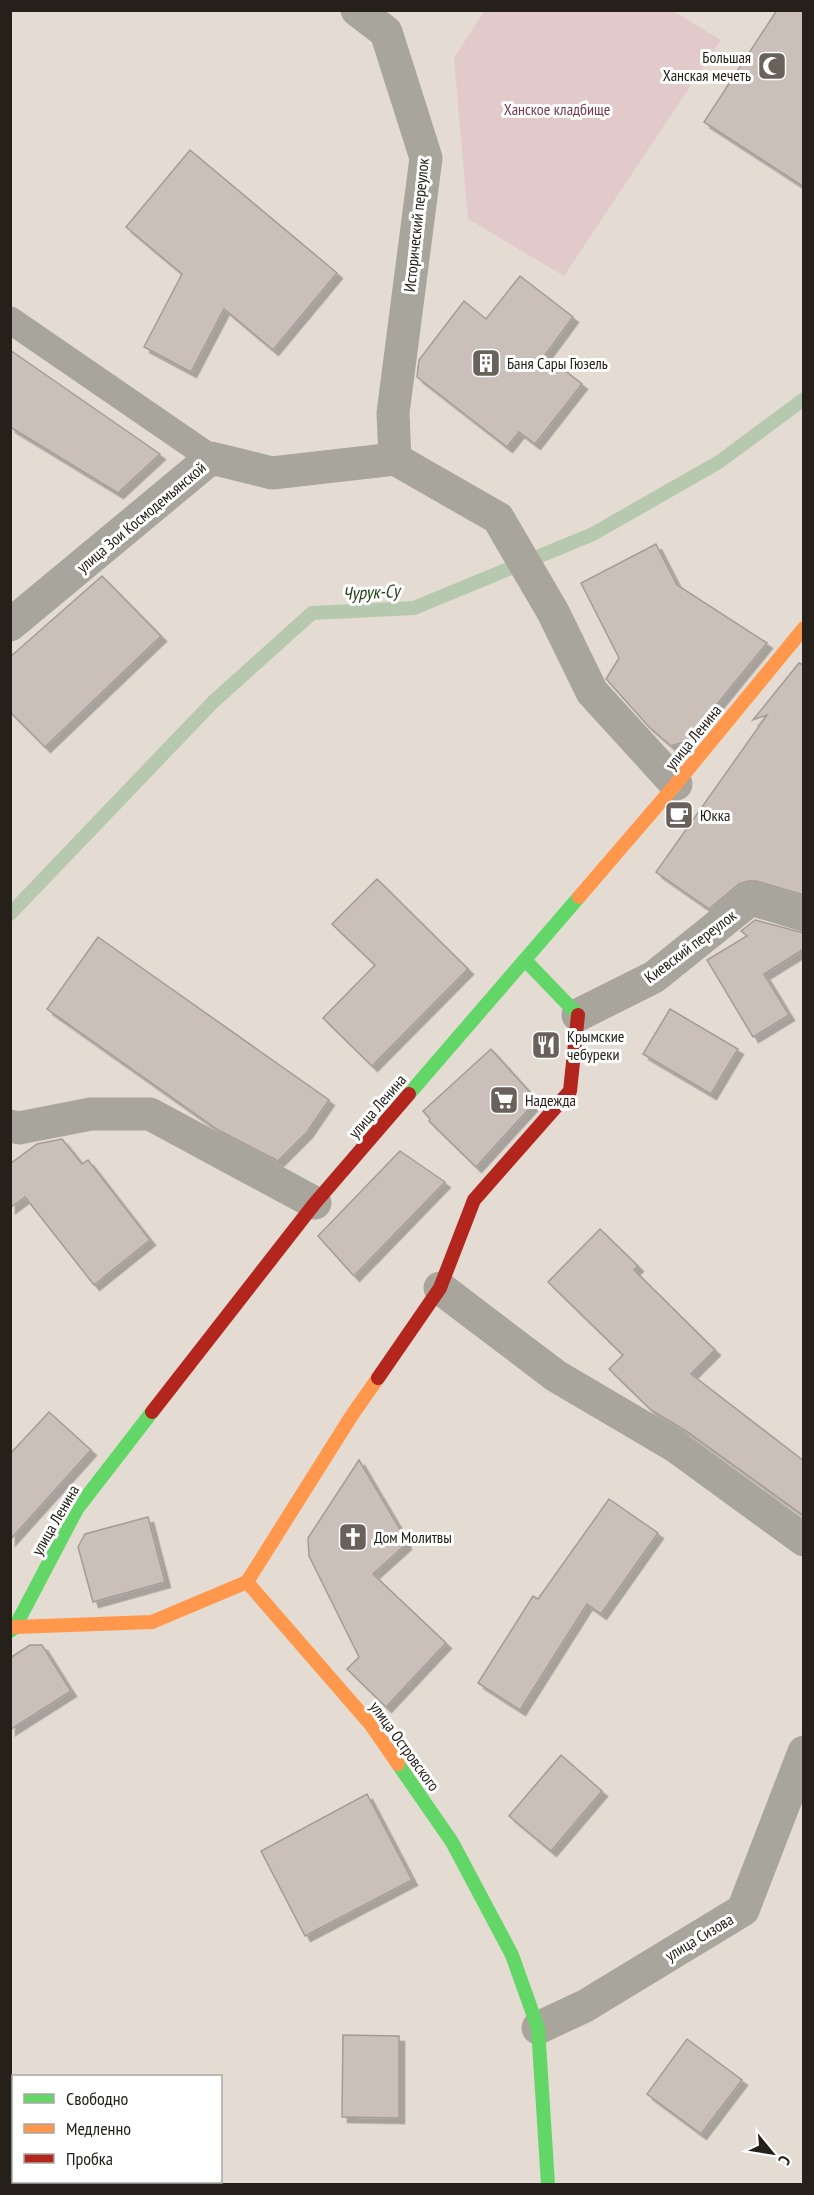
<svg xmlns="http://www.w3.org/2000/svg" width="814" height="2195" viewBox="0 0 814 2195" font-family="'PT Sans Narrow',sans-serif">
	<defs>
		<filter id="shadow"><feDropShadow dx="5.5" dy="5.5" stdDeviation="0" flood-color="#0004"/></filter>
	</defs>
	<rect width="100%" height="100%" fill="#e4dcd3"/>
	<path fill="#e3caca" d="M484,11H673L721,40L564,276L468,219L454,58Z"/>
	<g fill="none" stroke-linecap="round" stroke-linejoin="round">
		<path stroke="#b6c8ad" stroke-width="14" d="M10,914L213,702L312,613L414,608L593,534L719,462L804,399"/>
	</g>
	<g fill="#cbbfb9" stroke="#a49c96" stroke-width="1.5" filter="url(#shadow)">
		<path d="M777,10H804V187L704,122Z"/>
		<path d="M190,150L337,273L273,350L224,309L191,372L144,347L182,274L126,227Z"/>
		<path d="M520,276L573,317L545,355L582,384L535,444L519,432L507,447L417,377L419,360L464,301L486,319Z"/>
		<path d="M10,350L160,454L118,493L10,427Z"/>
		<path d="M656,544L677,585L767,643L687,741L671,746L649,727L608,681L606,679L619,658L581,583Z"/>
		<path d="M102,576L161,636L45,747L10,712V657Z"/>
		<path d="M799,663L803,665L804,664V895L756,881H748L739,884L709,909L656,872L767,715L753,720Z"/>
		<path d="M377,879L468,969L372,1066L323,1018L375,965L332,924Z"/>
		<path d="M755,920L804,933V949L764,974L789,1015L753,1037L707,960L747,936L741,931Z"/>
		<path d="M98,937L329,1100L307,1132L278,1161L218,1130L47,1009Z"/>
		<path d="M670,1009L738,1049L711,1094L643,1054Z"/>
		<path d="M491,1049L537,1100L476,1167L429,1121L430,1119L423,1111Z"/>
		<path d="M62,1139L82,1164L88,1160L150,1240L94,1285L25,1197L10,1208V1164L37,1144Z"/>
		<path d="M400,1151L445,1182L354,1276L318,1236Z"/>
		<path d="M600,1229L638,1266L634,1270L715,1350L691,1374L804,1461V1516L686,1431L651,1410L609,1369L623,1355L548,1282Z"/>
		<path d="M49,1412L91,1450L10,1540V1454Z"/>
		<path d="M359,1460L401,1531L406,1544L373,1574L446,1643L386,1707L347,1669L359,1657L309,1556L308,1538Z"/>
		<path d="M609,1499L658,1533L601,1614L587,1604L520,1710L478,1683L533,1596L538,1599Z"/>
		<path d="M148,1517L165,1582L93,1602L78,1547L85,1534Z"/>
		<path d="M30,1645H42L71,1691L10,1730V1658Z"/>
		<path d="M561,1755L602,1791L551,1851L509,1816Z"/>
		<path d="M367,1794L412,1880L305,1936L261,1851Z"/>
		<path d="M343,2035L399,2036V2118L342,2117Z"/>
		<path d="M687,2039L742,2080L701,2134L647,2094Z"/>
	</g>
	<g fill="none" stroke-linecap="round" stroke-linejoin="round">
		<path stroke="#a8a59d" stroke-width="27" d="M10,320L211,458"/>
		<g stroke="#a8a59d" stroke-width="33">
			<path d="M357,10L386,32L426,158L393,413L395,459"/>
			<path d="M395,459L498,518L553,612L592,692L676,784"/>
			<path d="M10,625L211,458L272,473L395,459"/>
			<path d="M578,1015L654,977L751,899L804,915"/>
			<path d="M10,1126L19,1128L91,1114H150L315,1203"/>
			<path d="M440,1288L556,1376L675,1446L804,1540"/>
			<path d="M538,2028L585,2006L743,1910L804,1752"/>
		</g>
		<g stroke="#63d668" stroke-width="14">
			<path d="M525,960L578,1015"/>
			<path d="M409,1094L579,897"/>
			<path d="M10,1631L15,1627L77,1509L152,1412"/>
			<path d="M398,1764L452,1842L512,1955L538,2028L548,2184"/>
		</g>
		<g stroke="#ff974d" stroke-width="14">
			<path d="M579,897L676,784L804,628"/>
			<path d="M247,1582L352,1415L378,1378"/>
			<path d="M15,1627L152,1622L247,1582L371,1725L398,1764"/>
		</g>
		<g stroke="#b3261e" stroke-width="14">
			<path d="M378,1378L440,1288L474,1200L570,1091L578,1015"/>
			<path d="M152,1412L315,1203L409,1094"/>
		</g>
	</g>
	<defs>
		<g id="mosque-square" transform="scale(1.5)"><rect x="-9" y="-9" width="18" height="18" rx="4" fill="#68625b" stroke="#fff"/><path d="M3.5-4.9A6 6 0 1 0 3.5 4.9A5 5 0 1 1 3.5-4.9Z" fill="#fff"/></g>
		<g id="building-square" transform="scale(1.5)"><rect x="-9" y="-9" width="18" height="18" rx="4" fill="#68625b" stroke="#fff"/><path d="M-4-6H4V6H1V3H-1V6H-4ZM-2.5-4.3h1.7v1.8h-1.7ZM.8-4.3h1.7v1.8H.8ZM-2.5-1h1.7V.8h-1.7ZM.8-1h1.7V.8H.8Z" fill="#fff"/></g>
		<g id="cafe-square" transform="scale(1.5)"><rect x="-9" y="-9" width="18" height="18" rx="4" fill="#68625b" stroke="#fff"/><path d="M-5.5-4.5H6V0H3Q3 3.5 0 3.5H-2.5Q-5.5 3.5-5.5 0ZM3-3.2v2h1.7v-2ZM-6 4.5H4V6H-6Z" fill="#fff"/></g>
		<g id="restaurant-square" transform="scale(1.5)"><rect x="-9" y="-9" width="18" height="18" rx="4" fill="#68625b" stroke="#fff"/><path d="M-5-6h1v4h1v-4h1v4h1v-4h1v5L-1.5 .5V6h-2V.5L-5-1ZM5-6V6H3V1.5H1.5Q1.5-4 5-6Z" fill="#fff"/></g>
		<g id="supermarket-square" transform="scale(1.5)"><rect x="-9" y="-9" width="18" height="18" rx="4" fill="#68625b" stroke="#fff"/><path d="M-6-5.5h2.5l.6 2H6L4.5 2H-2.5L-4.4-4H-6ZM-1.5 3.2a1.3 1.3 0 1 0 .1 0ZM3 3.2a1.3 1.3 0 1 0 .1 0Z" fill="#fff"/></g>
		<g id="church-square" transform="scale(1.5)"><rect x="-9" y="-9" width="18" height="18" rx="4" fill="#68625b" stroke="#fff"/><path d="M-1.2-6h2.4v3.5h3.3v2.4h-3.3V6h-2.4V-.1h-3.3v-2.4h3.3Z" fill="#fff"/></g>
	</defs>
	<g fill-rule="evenodd">
		<use href="#mosque-square" x="772" y="66"/>
		<use href="#building-square" x="486" y="363"/>
		<use href="#cafe-square" x="679" y="815"/>
		<use href="#restaurant-square" x="546" y="1045"/>
		<use href="#supermarket-square" x="504" y="1100"/>
		<use href="#church-square" x="353" y="1537"/>
	</g>
	<g text-anchor="middle" dominant-baseline="central" stroke-width="6" stroke-linejoin="round" paint-order="stroke">
		<g font-size="16" fill="#25201a" stroke="#fff" text-anchor="start">
			<text x="751" y="57" text-anchor="end">Большая<tspan x="751" dy="18">Ханская мечеть</tspan></text>
			<text x="507" y="363">Баня Сары Гюзель</text>
			<text x="700" y="815">Юкка</text>
			<text x="567" y="1036">Крымские<tspan x="567" dy="18">чебуреки</tspan></text>
			<text x="525" y="1100">Надежда</text>
			<text x="374" y="1537">Дом Молитвы</text>
		</g>
		<g font-size="16" fill="#783b4b" stroke="#fff">
			<text x="557" y="109">Ханское кладбище</text>
		</g>
		<g font-size="16" fill="#25201a" stroke="#fff">
			<text transform="translate(416 225) rotate(-84)">Исторический переулок</text>
			<text transform="translate(141 517) rotate(-40)">улица Зои Космодемьянской</text>
			<text transform="translate(693 737) rotate(-51)">улица Ленина</text>
			<text transform="translate(690 946) rotate(-37)">Киевский переулок</text>
			<text transform="translate(377 1106) rotate(-49)">улица Ленина</text>
			<text transform="translate(55 1520) rotate(-60)">улица Ленина</text>
			<text transform="translate(405 1746) rotate(54)">улица Островского</text>
			<text transform="translate(699 1937) rotate(-31)">улица Сизова</text>
		</g>
		<g font-size="18" font-style="italic" fill="#1d4314" stroke="#fff">
			<text transform="translate(371 592) rotate(-3)">Чурук-Су</text>
		</g>
	</g>
	<rect width="814" height="2195" fill="none" stroke="#25201a" stroke-width="24"/>
	<rect x="12" y="2075" width="210" height="108" fill="#ffffff" stroke="#a8a6a3" stroke-width="1.5"/>
	<rect x="24" y="2094" width="30" height="9" fill="#63d668" stroke="#a8a6a3" stroke-width="1.5"/>
	<text x="66" y="2105" font-size="18" fill="#25201a">Свободно</text>
	<rect x="24" y="2124" width="30" height="9" fill="#ff974d" stroke="#a8a6a3" stroke-width="1.5"/>
	<text x="66" y="2135" font-size="18" fill="#25201a">Медленно</text>
	<rect x="24" y="2154" width="30" height="9" fill="#b3261e" stroke="#a8a6a3" stroke-width="1.5"/>
	<text x="66" y="2165" font-size="18" fill="#25201a">Пробка</text>
	<g transform="translate(772 2153) rotate(120)" stroke="#ffffff" stroke-width="4.5" paint-order="stroke">
	<path d="M0-4.5L10 22L0 15L-10 22Z" fill="#25201a"/>
	<text y="-9" font-size="16" font-weight="bold" text-anchor="middle" fill="#25201a">С</text>
	</g>
</svg>
